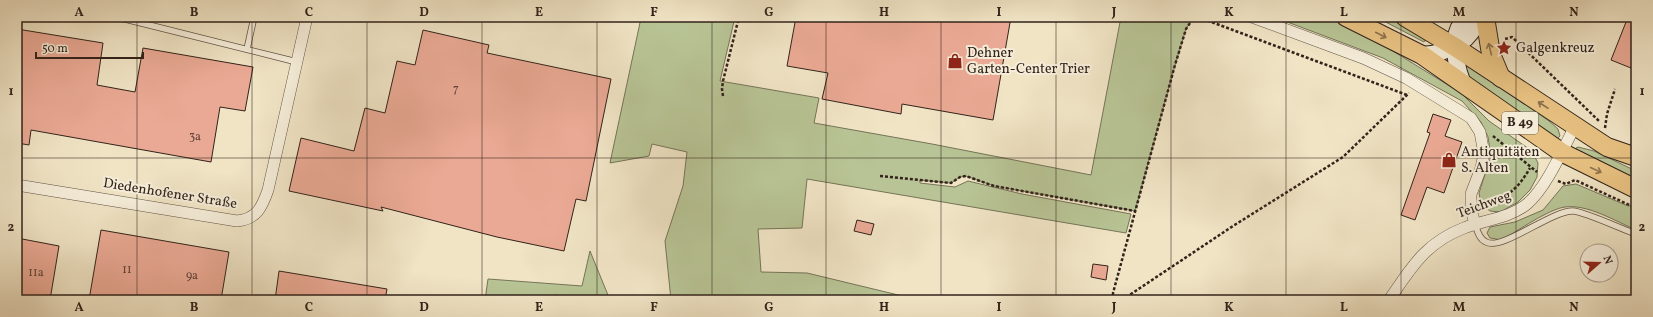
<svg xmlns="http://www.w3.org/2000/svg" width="1653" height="317" viewBox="0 0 1653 317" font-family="Vollkorn,serif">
	<rect width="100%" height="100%" fill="#f0e4c5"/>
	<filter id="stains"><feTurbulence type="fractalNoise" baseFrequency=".005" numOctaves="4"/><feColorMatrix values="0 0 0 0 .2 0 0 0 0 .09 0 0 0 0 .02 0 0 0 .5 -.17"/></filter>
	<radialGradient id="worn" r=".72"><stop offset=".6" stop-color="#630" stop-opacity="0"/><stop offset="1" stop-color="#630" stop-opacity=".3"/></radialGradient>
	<g fill="#b8c495" stroke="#757458">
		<path d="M665,17H735L720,81L819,98L814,123L932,144L1091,175L1121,17H1194L1186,29L1175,65L1135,211L994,186L966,176L960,177L951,183L920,180V183L955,187L968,181L1022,194L1131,214L1126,233L807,179L802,228L758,229L761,272L807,273L919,300H671L665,241L683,186L687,152L652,144L649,156L610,163L641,18L663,22Z"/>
		<path d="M1274,17H1328L1375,40L1461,93L1489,121L1532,151L1538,163L1537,177L1530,190L1518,202L1500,212L1490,211L1481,204L1479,193L1491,156L1488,137L1481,122L1462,101L1383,58Z"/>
		<path d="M1376,17H1389L1427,37L1424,42Z"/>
		<path d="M1468,65L1549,121L1558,129L1560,136L1557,139L1471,80L1464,71V67Z"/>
		<path d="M1578,147L1594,151L1636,171V179L1577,151L1576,148Z"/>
		<path d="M1576,184L1628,206L1636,205V230C1615,221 1588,204 1565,207C1549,209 1517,231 1502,240L1490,238L1487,233L1490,227L1515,222L1543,210L1563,186Z"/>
		<path d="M590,251L610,300L653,297L655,300H571L557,295L532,298L501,297L499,300H485L488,279L582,286Z"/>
	</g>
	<g fill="#eaa994" stroke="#32231b">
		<path d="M796,17H1011L993,120L902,104L901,114L822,99L828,73L787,66Z"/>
		<path d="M1628,17H1636V70L1611,60Z"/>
		<path d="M17,29L103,43L97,85L135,92L143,48L253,67L245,111L220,107L211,162L31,130L29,145L17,143Z"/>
		<path d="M423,30L489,45L487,53L611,79L586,201L576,199L564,251L497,237L381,207L383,211L289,191L301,138L354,151L365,108L385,113L397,61L415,65Z"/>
		<path d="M1433,114L1451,120L1445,136L1462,142L1444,193L1427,187L1415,220L1401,215L1430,133L1427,132Z"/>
		<path d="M857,220L874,224L871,235L854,231Z"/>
		<path d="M101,230L229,252L221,300H89Z"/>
		<path d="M17,238L59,246L50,300H17Z"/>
		<path d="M1093,264L1108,266L1106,280L1091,277Z"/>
		<path d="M279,271L387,289L385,300H275Z"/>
	</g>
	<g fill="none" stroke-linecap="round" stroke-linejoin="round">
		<g stroke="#625346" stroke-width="7">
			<g id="lane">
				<path d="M117,17L297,62"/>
				<path d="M247,49L254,17"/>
				<path d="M1475,224C1477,230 1479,239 1486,242C1502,251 1550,211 1573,211C1583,211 1624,230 1636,234"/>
			</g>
		</g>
		<g stroke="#625346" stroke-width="12">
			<g id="street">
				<path d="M1252,17L1363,58L1406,78L1471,118L1480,132L1484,154L1481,168L1471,194V209L1475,224"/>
				<path d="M17,185L237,221C257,219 262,207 268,190L307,17"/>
				<path d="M1389,300C1411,268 1425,243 1464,228C1484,220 1510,218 1527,204C1546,188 1563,149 1575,126"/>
			</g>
		</g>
		<g stroke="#32231b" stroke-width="18">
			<g id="secondary">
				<path d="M1422,55C1448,53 1470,44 1479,17"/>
				<path d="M1463,84C1455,63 1448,34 1467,17"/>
			</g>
		</g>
		<g stroke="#32231b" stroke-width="20">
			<g id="primary">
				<path d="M1346,17L1422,55L1561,152L1636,189"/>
				<path d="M1405,17L1455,47L1607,147L1636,157"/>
				<path d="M1485,17L1491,54L1501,78"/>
			</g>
		</g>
		<g stroke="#32231b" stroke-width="2.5" stroke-dasharray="3 2" stroke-linecap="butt">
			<path d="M1198,17L1407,95"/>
			<path d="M1444,17L1445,22"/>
			<path d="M1505,39L1512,37L1599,121"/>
			<path d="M723,96L722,89L723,81L739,17"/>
			<path d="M1605,128L1607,114L1615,89"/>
			<path d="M1493,136L1537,172"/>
			<path d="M880,176L951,183L960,177L966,176L994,186L1135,211"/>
			<path d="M1558,181L1566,184L1575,180L1636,208"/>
			<path d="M1483,205C1508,197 1517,190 1530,168"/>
			<path d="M934,298L946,300"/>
			<path d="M1113,300V293L1175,65L1186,29L1194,17"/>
			<path d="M1122,300L1233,226L1343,157L1409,93"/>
		</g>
		<use href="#lane" stroke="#f5edd9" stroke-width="5.5"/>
		<use href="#street" stroke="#f5edd9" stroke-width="11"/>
		<use href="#secondary" stroke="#f5edd9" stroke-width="16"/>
		<use href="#primary" stroke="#e8c282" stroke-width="18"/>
	</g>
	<defs><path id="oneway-shaft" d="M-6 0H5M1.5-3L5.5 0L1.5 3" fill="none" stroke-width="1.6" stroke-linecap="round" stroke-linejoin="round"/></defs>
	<g stroke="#8d724e">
		<use href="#oneway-shaft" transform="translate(1381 35) rotate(27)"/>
		<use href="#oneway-shaft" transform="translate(1490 49) rotate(-104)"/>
		<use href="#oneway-shaft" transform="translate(1543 105) rotate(-147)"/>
		<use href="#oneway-shaft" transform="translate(1596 170) rotate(25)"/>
	</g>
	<path fill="none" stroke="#32231b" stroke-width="1" stroke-opacity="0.55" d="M137,17V300M252,17V300M367,17V300M482,17V300M597,17V300M712,17V300M826,17V300M941,17V300M1056,17V300M1171,17V300M1286,17V300M1401,17V300M1516,17V300M17,158H1636"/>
	<defs>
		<g id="sight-bare" transform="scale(1.2)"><path d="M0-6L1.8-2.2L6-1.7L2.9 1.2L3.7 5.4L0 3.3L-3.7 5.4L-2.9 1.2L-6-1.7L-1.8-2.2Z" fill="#8f2418" stroke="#f5edd9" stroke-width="2.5" paint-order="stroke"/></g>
		<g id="shop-bare" transform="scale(1.2)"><path d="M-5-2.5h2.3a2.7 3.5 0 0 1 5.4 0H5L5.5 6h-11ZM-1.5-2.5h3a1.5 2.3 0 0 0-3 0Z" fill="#8f2418" stroke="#f5edd9" stroke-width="2.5" paint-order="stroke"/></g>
	</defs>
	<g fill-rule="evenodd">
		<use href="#sight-bare" x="1504" y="48"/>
		<use href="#shop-bare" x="955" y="61"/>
		<use href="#shop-bare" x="1449" y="160"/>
	</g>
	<g text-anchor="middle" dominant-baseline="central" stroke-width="4" stroke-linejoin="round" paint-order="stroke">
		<g font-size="12" fill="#604439">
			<text x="456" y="89">7</text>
			<text x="195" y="137">3a</text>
			<text x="127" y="270">11</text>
			<text x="36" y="273">11a</text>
			<text x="192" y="276">9a</text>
		</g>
		<rect fill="#f5edd9" stroke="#6c6054" stroke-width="1" x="1502" y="112" width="36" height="22" rx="3"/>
		<g font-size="13" font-weight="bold" fill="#32231b">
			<text x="1520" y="123">B 49</text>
		</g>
		<g font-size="14" fill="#32231b" stroke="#f5edd9" text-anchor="start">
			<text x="1516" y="48">Galgenkreuz</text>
			<text x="967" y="53">Dehner<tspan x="967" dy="16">Garten-Center Trier</tspan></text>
			<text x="1461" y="152">Antiquitäten<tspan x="1461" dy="16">S. Alten</tspan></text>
		</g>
		<g font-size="14" fill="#32231b" stroke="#f5edd9">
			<text transform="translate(170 194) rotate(9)">Diedenhofener Straße</text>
			<text transform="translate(1484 205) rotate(-20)">Teichweg</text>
		</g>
	</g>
	<rect width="1653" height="317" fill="none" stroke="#f0e4c5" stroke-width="44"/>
	<g transform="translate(1599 263) rotate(70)"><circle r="19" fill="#f5edd9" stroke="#a79c8d"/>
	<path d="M0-3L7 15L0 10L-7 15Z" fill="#8f2418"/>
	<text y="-6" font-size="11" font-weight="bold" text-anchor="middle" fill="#32231b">N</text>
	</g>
	<path d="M36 52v6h107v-6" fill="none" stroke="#32231b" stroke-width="2"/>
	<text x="42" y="52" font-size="12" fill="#32231b" stroke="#f5edd9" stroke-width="3" paint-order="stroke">50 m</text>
	<rect x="22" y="22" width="1609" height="273" fill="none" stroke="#32231b" stroke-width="1.5"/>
	<g font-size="13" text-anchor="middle" font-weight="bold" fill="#32231b">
		<text x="79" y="16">A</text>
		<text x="194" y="16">B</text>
		<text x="309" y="16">C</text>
		<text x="424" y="16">D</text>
		<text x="539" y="16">E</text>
		<text x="654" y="16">F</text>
		<text x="769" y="16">G</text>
		<text x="884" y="16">H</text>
		<text x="999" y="16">I</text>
		<text x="1114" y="16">J</text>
		<text x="1229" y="16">K</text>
		<text x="1344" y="16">L</text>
		<text x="1459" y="16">M</text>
		<text x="1574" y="16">N</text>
		<text x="11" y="95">1</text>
		<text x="1642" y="95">1</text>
		<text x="11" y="231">2</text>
		<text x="1642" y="231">2</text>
		<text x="79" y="311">A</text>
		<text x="194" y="311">B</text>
		<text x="309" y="311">C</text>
		<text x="424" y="311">D</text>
		<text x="539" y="311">E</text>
		<text x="654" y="311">F</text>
		<text x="769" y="311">G</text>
		<text x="884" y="311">H</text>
		<text x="999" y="311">I</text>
		<text x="1114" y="311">J</text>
		<text x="1229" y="311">K</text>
		<text x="1344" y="311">L</text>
		<text x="1459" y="311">M</text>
		<text x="1574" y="311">N</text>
	</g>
	<rect width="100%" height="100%" filter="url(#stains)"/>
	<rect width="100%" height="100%" fill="url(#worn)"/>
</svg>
